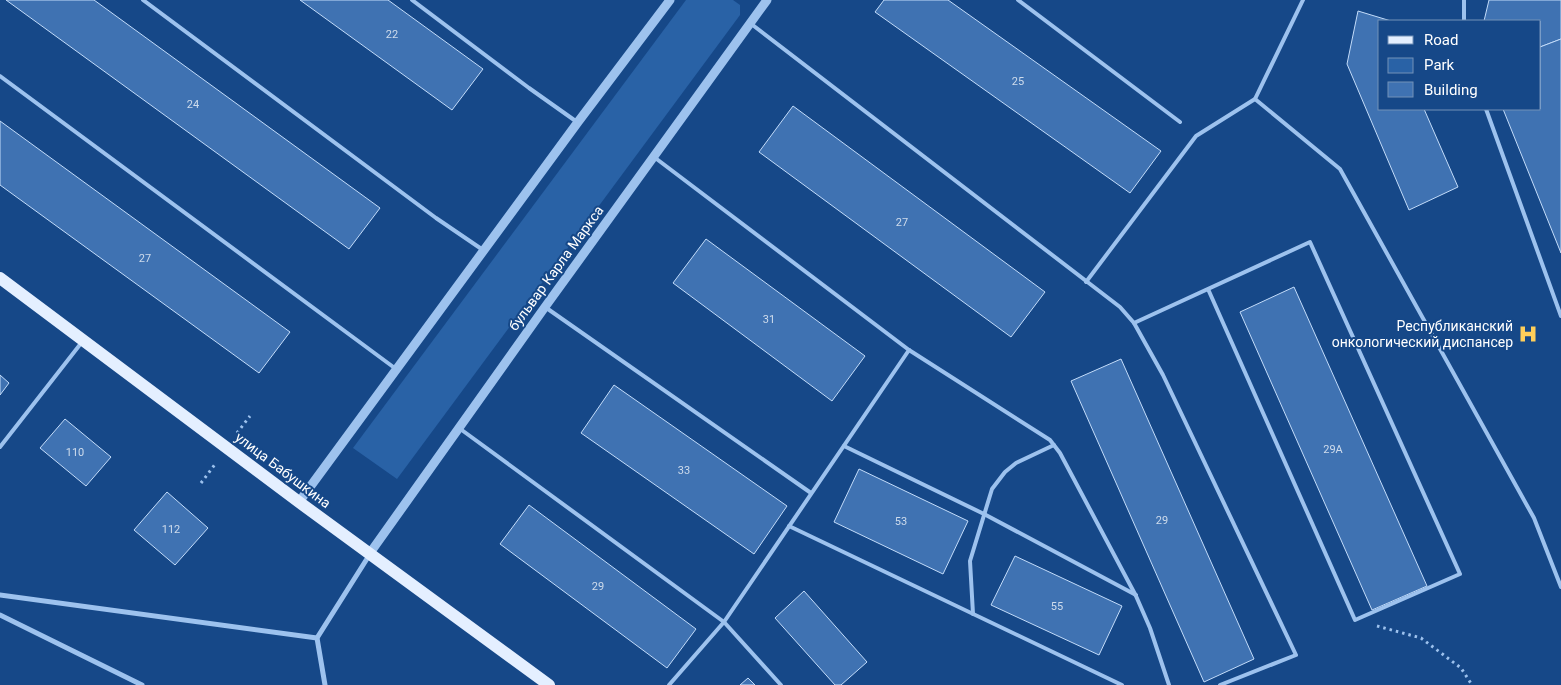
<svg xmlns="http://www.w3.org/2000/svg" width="1561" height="685" viewBox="0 0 1561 685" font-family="Roboto,sans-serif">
	<rect width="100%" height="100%" fill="#164888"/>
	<path fill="#2962a6" d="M686,0H733L740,5V15L397,479L353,448Z"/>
	<g fill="#3f72b2" stroke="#c3dcfa">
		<path d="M6,0H94L380,208L349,249Z"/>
		<path d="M300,0H388L483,69L452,110Z"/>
		<path d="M884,0H948L1161,151L1130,193L875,12Z"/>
		<path d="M1489,0H1561V39L1540,47V21H1484Z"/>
		<path d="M1358,11L1391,21H1380V109H1424L1458,187L1409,210L1347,64Z"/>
		<path d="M1561,39V253L1503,109H1540V47Z"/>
		<path d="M793,106L1045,292L1011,337L759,152Z"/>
		<path d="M0,121L290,332L259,373L0,185Z"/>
		<path d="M706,239L865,356L832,401L673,283Z"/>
		<path d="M1294,287L1427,586L1372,610L1240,312Z"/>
		<path d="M1121,359L1254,659L1204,682L1071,381Z"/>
		<path d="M0,375L9,383L0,395Z"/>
		<path d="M614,385L787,506L754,554L581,433Z"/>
		<path d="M65,419L111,457L86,486L40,448Z"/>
		<path d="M859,469L968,521L943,574L834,522Z"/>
		<path d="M167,492L208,528L175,565L134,530Z"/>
		<path d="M529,505L696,629L667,668L500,544Z"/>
		<path d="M1015,556L1122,606L1099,655L991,605Z"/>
		<path d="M804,591L867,662L841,685H835L775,618Z"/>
		<path d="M748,678L755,685H740Z"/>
	</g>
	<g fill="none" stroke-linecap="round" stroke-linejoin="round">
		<g stroke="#9dc2ee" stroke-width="3" stroke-dasharray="2.5 4" stroke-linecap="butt">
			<path d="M237,433L250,416"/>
			<path d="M201,483L216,463"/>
			<path d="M1377,626L1421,638L1461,668L1472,685"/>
		</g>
		<g stroke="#9dc2ee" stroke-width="4">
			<path d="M143,0L436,218L483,250"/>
			<path d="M412,0L529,88L577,122"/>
			<path d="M1018,0L1180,122"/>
			<path d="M1464,0V21"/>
			<path d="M750,23L1120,307L1134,323L1163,375L1296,655L1220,685"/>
			<path d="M0,76L396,369"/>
			<path d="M1255,99L1340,169L1534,518L1561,587"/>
			<path d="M1486,109L1561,316"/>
			<path d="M654,157L909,350L1050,440L1060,453L1136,596L1150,628L1169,685"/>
			<path d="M1086,282L1196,136L1255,99L1303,0"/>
			<path d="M545,307L811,493"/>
			<path d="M1134,323L1310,242L1460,574L1355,620L1208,289"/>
			<path d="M459,428L724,622L781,685"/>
			<path d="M844,446L984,514L1136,595"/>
			<path d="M0,447L82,342"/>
			<path d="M789,526L1122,685"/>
			<path d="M973,614L970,561L992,489L1005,472L1016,463L1054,445"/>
			<path d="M669,685L724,622L909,350"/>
		</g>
		<g stroke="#9dc2ee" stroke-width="5">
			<path d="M0,595L317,638"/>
			<path d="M0,615L142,685"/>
			<path d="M325,685L317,638L370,554"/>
		</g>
		<g stroke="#9dc2ee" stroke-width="9">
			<path d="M299,502L578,122L670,0"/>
			<path d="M370,553L545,307L767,0"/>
		</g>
		<path stroke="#e4efff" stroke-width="12" d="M0,278L299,502L549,685"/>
	</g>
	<defs>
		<g id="hospital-bare" transform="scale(1.5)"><path d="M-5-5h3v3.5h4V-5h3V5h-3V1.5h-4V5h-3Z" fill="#ffcf5a" stroke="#164888" stroke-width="2.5" paint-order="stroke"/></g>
	</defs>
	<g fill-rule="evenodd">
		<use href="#hospital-bare" x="1528" y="334"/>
	</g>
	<g text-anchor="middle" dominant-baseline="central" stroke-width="4" stroke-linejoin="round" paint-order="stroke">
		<g font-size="11" fill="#cfdcec">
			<text x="392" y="34">22</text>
			<text x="1018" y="81">25</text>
			<text x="193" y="104">24</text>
			<text x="902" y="222">27</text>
			<text x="145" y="258">27</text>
			<text x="769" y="319">31</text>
			<text x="1333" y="449">29А</text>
			<text x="75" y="452">110</text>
			<text x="684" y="470">33</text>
			<text x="1162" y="520">29</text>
			<text x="901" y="521">53</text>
			<text x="171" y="529">112</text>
			<text x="598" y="586">29</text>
			<text x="1057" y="606">55</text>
		</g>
		<g font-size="14" fill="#fff" stroke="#164888">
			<text transform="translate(556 268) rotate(-54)">бульвар Карла Маркса</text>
			<text transform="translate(283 470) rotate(37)">улица Бабушкина</text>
		</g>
		<g font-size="14" fill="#fff" stroke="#164888" text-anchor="end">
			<text x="1513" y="326">Республиканский<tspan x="1513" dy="16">онкологический диспансер</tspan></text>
		</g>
	</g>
	<rect x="1378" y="20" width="162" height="90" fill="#164888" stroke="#7391b8"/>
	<rect x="1388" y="36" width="25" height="8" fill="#e4efff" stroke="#7391b8"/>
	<text x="1424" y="45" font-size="15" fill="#ffffff">Road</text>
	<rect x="1388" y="58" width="25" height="15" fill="#2962a6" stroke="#7391b8"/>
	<text x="1424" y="70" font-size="15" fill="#ffffff">Park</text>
	<rect x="1388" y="82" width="25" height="15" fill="#3f72b2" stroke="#7391b8"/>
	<text x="1424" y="95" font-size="15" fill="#ffffff">Building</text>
</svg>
